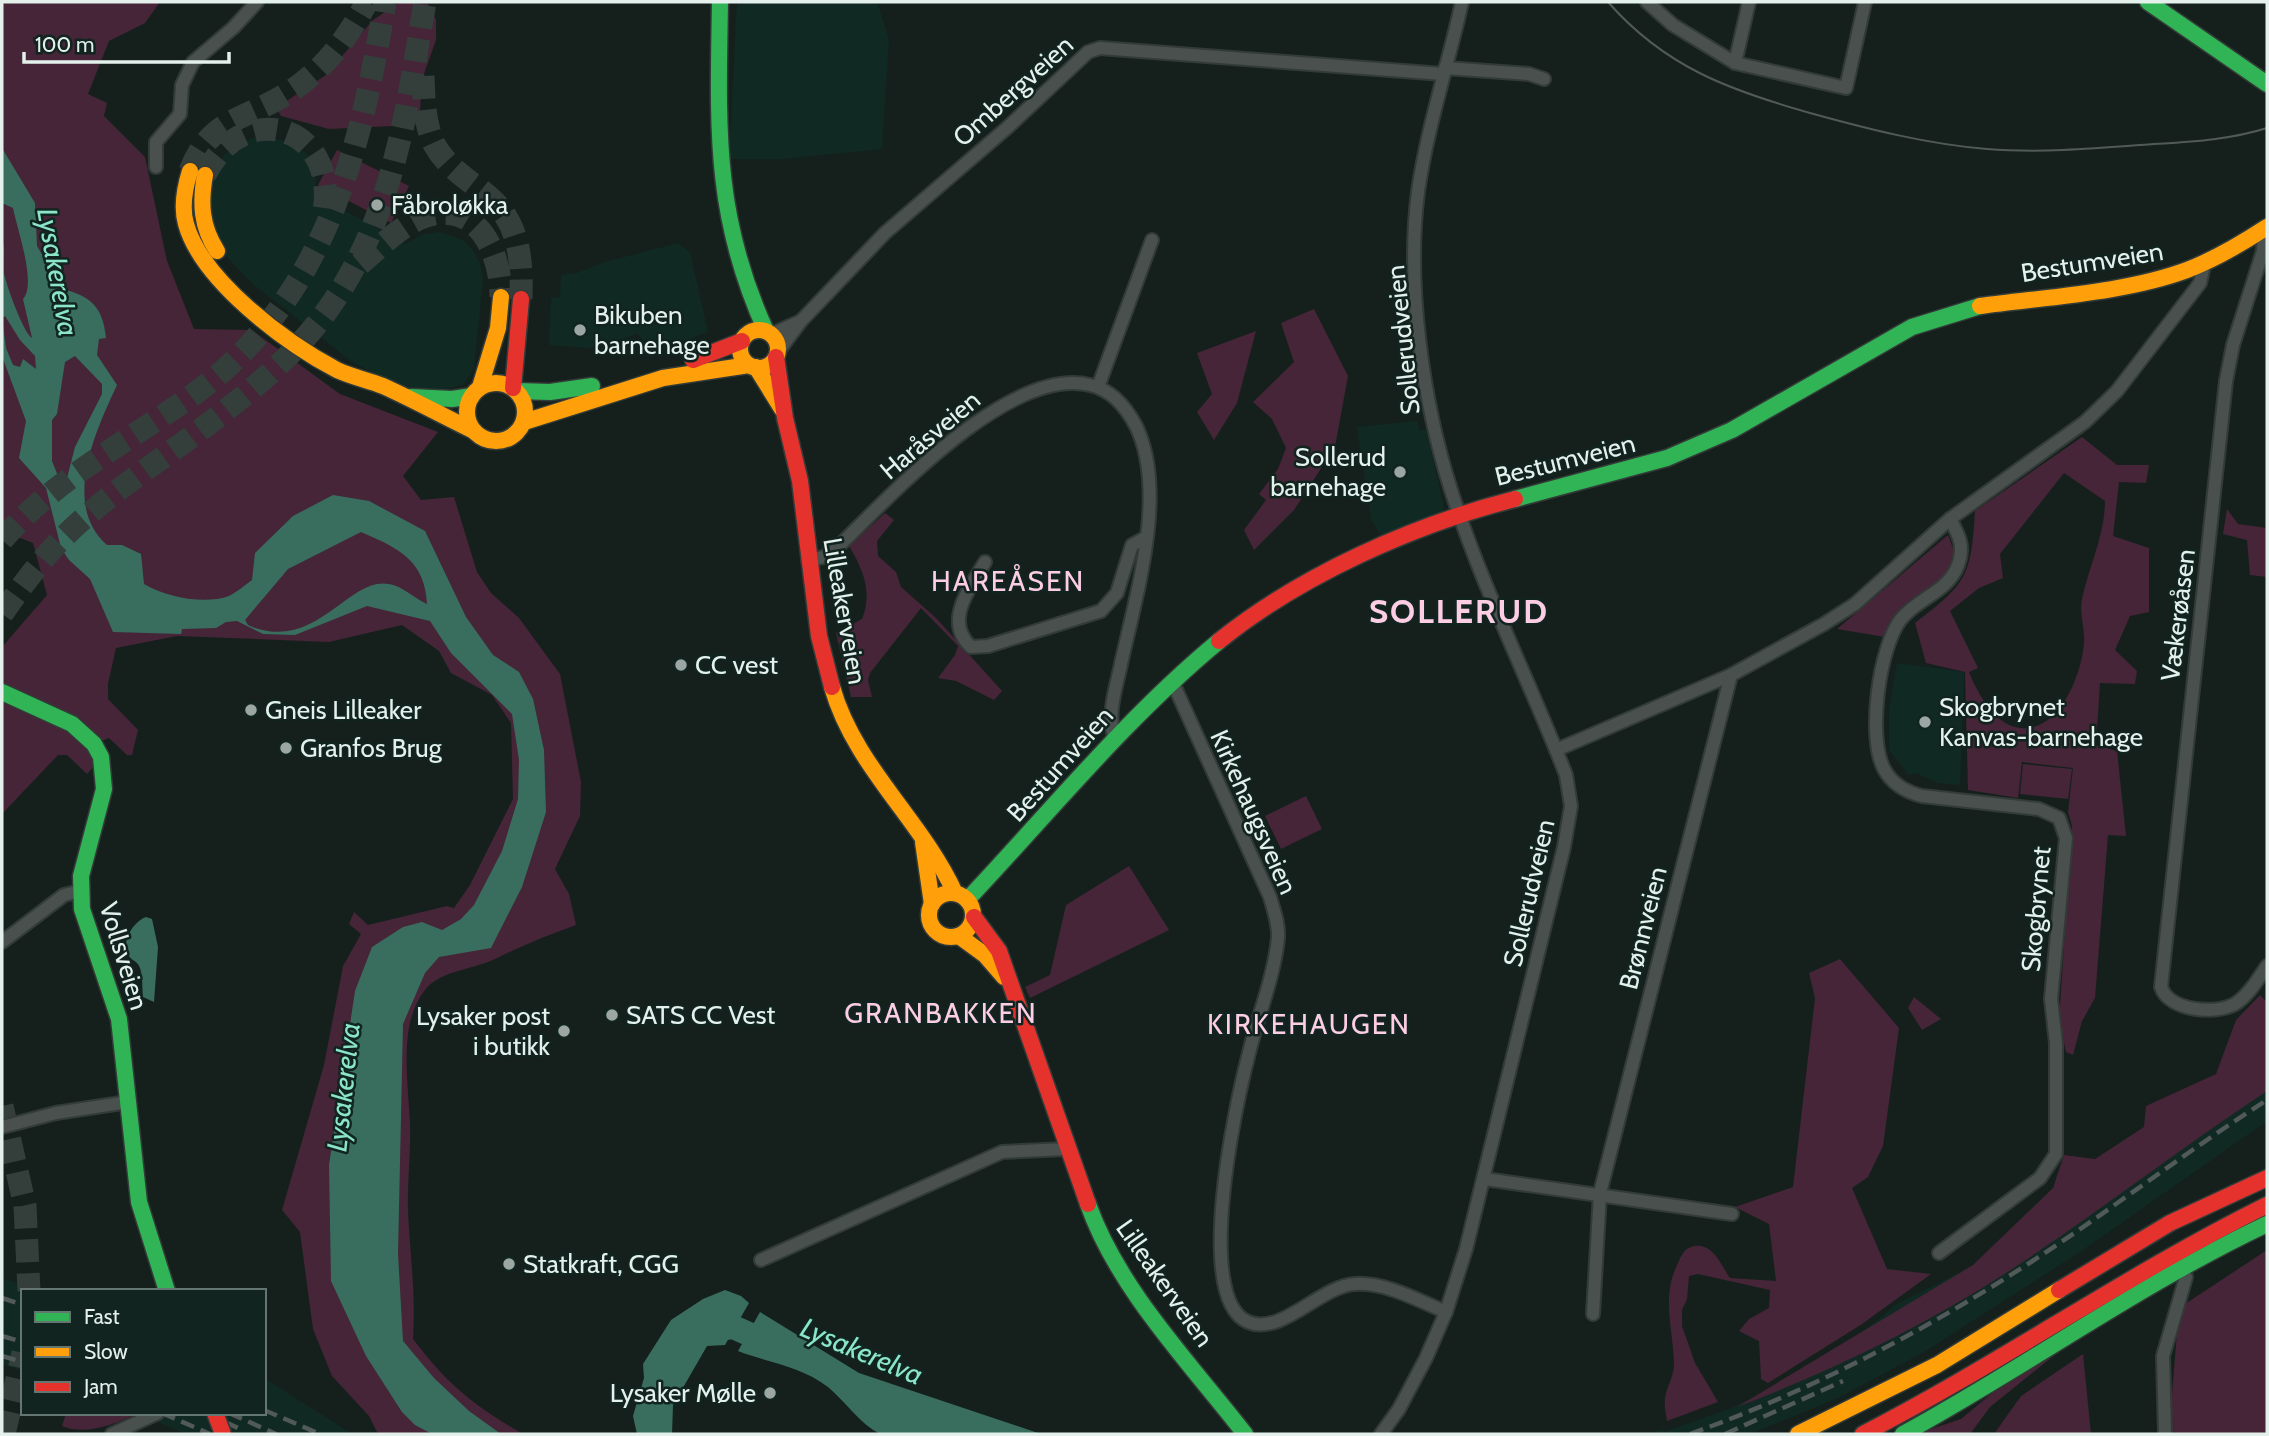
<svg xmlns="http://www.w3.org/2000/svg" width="2269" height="1436" viewBox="0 0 2269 1436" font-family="Cabin,sans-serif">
	<rect width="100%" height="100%" fill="#15201d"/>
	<g fill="#102a23">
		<path d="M737,2H877L889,39L882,149L781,159H729Z"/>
		<path d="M253,138H272L289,142L306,153L315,165L316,195L406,244L421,235L439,232L463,240L472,249L480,263L483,280L474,369L463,385L433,392L395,384L352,362L253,284L223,253L209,216L215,172L224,155L238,144Z"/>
		<path d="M678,243L690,252L708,332L654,352L638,334L590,348L549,345L551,298L560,297L561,275L577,273L605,262Z"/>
		<path d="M1418,421L1419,431L1426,429L1444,507L1442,512L1382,536L1371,520L1357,427Z"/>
		<path d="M1897,663L1964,672L1960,785L1938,783L1916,773L1909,775L1889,750V708Z"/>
		<path d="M2267,1071V1121L2080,1252L1924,1352L1838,1398L1750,1434H1648L1663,1429L1664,1432L1732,1408L1785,1380L1870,1326L1897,1304L1989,1258Z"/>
		<path d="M2,1278L39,1291H23V1371L2,1364Z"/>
		<path d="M264,1378L352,1434H185L139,1413H264Z"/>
	</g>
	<g fill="#452537" fill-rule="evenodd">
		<path d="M2,2H160L145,23L109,41L88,94L107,103L104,116L145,157L167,261L194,329L252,330L340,394L438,432L403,476L421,500L454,497L477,572L491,593L519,618L560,674L581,782L580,816L555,869L569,894L576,925C549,935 523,945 497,958C475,970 442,969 425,990C397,1025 409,1085 410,1126C411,1154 407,1183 408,1211C410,1254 416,1296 413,1339C448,1385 473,1405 523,1434H378L369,1416L332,1376L313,1329L300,1232L282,1210L324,1065L343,966L361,934L349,924L354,912L368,925L447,906L454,908L470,885L513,799L511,723L492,695L451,673L439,651L402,625L329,642L177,636L116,648L108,684V699L138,730L132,755H127L109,738L91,745L95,765L87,774L67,755H58L2,814V647L47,595L33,543L2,531Z"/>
		<path d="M400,2L428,4L436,20V40L421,82L420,118L415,125L329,129L281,116L278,111L279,106L326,75L373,20Z"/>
		<path d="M337,150L409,186L391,223L318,185Z"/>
		<path d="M1314,309L1348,376L1335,447L1294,510L1254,550L1244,530L1266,500L1259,494L1278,469L1286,448L1272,419L1253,402L1294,362L1281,323Z"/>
		<path d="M1256,331L1237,403L1214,440L1197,412L1212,394L1197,353Z"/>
		<path d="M2082,437L2117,465H2149L2146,483L2119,482L2113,536L2149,548V612L2130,616L2115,650L2137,671L2135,684L2100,683L2096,745L2117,751L2126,836L2108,835L2095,998L2082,1021L2073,1055L2066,1052L2059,1020L2072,826L2068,812L2073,768L2022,762L2018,798L1968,790L1965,672L1926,663L1915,623C1967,583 1971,577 1975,511ZM2064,473L2105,501C2105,535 2089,566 2082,599C2079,613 2085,628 2084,642C2082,675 2059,732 2021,728C1995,726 1978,694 1969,672L1978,668L1950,611L1979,588L2003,578L2000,554Z"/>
		<path d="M2227,509L2238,524L2267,528V577L2250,575L2247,540L2223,534Z"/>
		<path d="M885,513L894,520L877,541L878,556L896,572L901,587L936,618L1002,691L994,700L956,681L938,678L955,655L958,646L921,608L870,673L868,680L872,697H851L836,633L862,619C873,593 863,569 849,546Z"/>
		<path d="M1948,535L1954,551L1952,568L1885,637L1837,629Z"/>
		<path d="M2023,764L2072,769L2068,799L2020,794Z"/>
		<path d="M1306,796L1322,829L1281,849L1265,816Z"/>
		<path d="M1129,866L1169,930L1030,998L1025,987L1050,975L1066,905Z"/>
		<path d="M1840,959L1899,1028L1883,1146L1868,1177L1852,1188L1887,1269L1931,1274L1862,1324L1768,1383L1761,1379L1759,1341L1739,1331L1749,1319L1769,1308L1770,1290L1698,1274L1689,1276L1687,1299L1682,1310V1326L1695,1363L1718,1402L1667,1421C1666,1414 1664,1406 1665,1399C1666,1387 1674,1378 1674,1363C1673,1328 1661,1296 1678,1263C1681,1256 1684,1249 1691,1247C1712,1240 1721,1265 1730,1278L1776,1281L1769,1224L1735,1207L1793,1187L1815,998L1809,973Z"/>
		<path d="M2260,995L2267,1002V1091C2179,1149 2095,1215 2006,1273C1921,1328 1831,1371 1737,1407L1973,1265L2053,1188L2064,1155L2095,1159L2144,1127L2146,1106L2216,1074L2236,1020Z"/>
		<path d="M1914,997L1941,1019L1922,1030L1908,1008Z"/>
		<path d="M2267,1250V1434H2172L2170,1418L2179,1308Z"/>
		<path d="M2062,1349L1990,1407L1970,1434H1916L1961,1419L1991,1394Z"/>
		<path d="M2083,1354L2091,1434H1994L2021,1396Z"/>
		<path d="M66,1413H136L137,1414C114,1424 86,1436 62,1426Z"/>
	</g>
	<g fill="#396e5f" fill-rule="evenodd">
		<path d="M2,148L35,203L37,246L62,289C91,296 103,307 106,338L99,339L97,355L117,385C96,430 61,505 107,545H122L141,554L144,584C165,597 205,605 229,596C237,592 245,585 252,580L255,553L293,516L333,495L369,501L425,531L466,617L493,655L519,672L533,699L544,750L546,812L522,887L491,948L439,957L425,973L403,1024L398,1254L403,1341L434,1378L469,1411L501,1434H432L415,1425L402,1412L366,1356L331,1281L329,1165L355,991L372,947L403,927L422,922L442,930L461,919L474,905L502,851L518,799L519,760L512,714L451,653L430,621L367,606L295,635L263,634L237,621L226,622L216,628L182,629L181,634L113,632L90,579L69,560L61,548L46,488L19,458L26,421L2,356V238C6,250 3,261 4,273C6,285 24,334 32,338L23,299C37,284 17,229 13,208L2,203ZM5,316L20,340L35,356L36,369L23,359L20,367L13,365L6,348L2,318ZM75,356L102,384V394L75,447L67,478L60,481L52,461V420L57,414L65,362ZM361,532C398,548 425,560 427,604C415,599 403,586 389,584C348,576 315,655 248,625L245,620L288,569Z"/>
		<path d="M146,917L152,919L158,947L154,1002L143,997C142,988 143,977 140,968C138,961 132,961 129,956C120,942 133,922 146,917Z"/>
		<path d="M725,1290L741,1296L749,1303L725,1345L707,1346L673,1405L672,1434H637L633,1416L644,1378L643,1364L671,1320L703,1299Z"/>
		<path d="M760,1312L859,1373L1041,1434H880C859,1423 846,1402 828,1387C801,1366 769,1363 738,1351Z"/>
	</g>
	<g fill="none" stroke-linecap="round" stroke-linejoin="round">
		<path stroke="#396e5f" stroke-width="24" d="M702,1331L733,1327L776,1346"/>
		<g stroke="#343f3c" stroke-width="23" stroke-dasharray="23 11" stroke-linecap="butt">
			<path d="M423,76C424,99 424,123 434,144C447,168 468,179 488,196C520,223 522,260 521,299"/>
			<path d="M190,171C211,116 248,120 291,91C326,68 347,38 367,2"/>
			<path d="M205,175C243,96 342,125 323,217"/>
			<path d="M360,264C379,248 398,228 421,218C477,196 501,253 501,297"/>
			<path d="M2,540C53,481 120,446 183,402C323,306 359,159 385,2"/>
			<path d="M2,614C18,591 35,568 54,547C99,499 156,464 207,425C247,394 289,360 320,320C392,227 406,114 425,2"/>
			<path d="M2,1106L25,1206L29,1291"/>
			<path d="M4,1434L23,1353"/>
		</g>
		<g stroke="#333b38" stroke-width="16">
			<g id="street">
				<path d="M1647,2L1673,25L1735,63L1846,88L1865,2"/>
				<path d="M1735,63L1749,2"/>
				<path d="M1445,68L1529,74L1544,79"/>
				<path d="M156,167V142L180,114L182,85L193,62L233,28L257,2"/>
				<path d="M2264,230L2263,251L2233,345L2226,381L2161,987C2169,1011 2215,1015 2235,1004C2249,995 2258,979 2267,966"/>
				<path d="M772,334L801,321"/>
				<path d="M778,352L801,321L885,233L1008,127L1088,52L1100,48L1443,74"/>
				<path d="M1098,387L1152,240"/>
				<path d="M808,560L824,557L840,545C893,493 1010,366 1090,385C1112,390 1126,407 1136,426C1168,492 1136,595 1121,664C1116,688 1107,713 1114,737"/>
				<path d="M985,562C970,588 943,621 971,647L988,646L1101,611L1117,593L1132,545L1145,538"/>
				<path d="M1173,683L1270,897C1274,911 1279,924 1278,938C1274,978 1257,1018 1248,1057C1236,1103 1193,1299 1248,1322C1282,1336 1320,1286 1355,1284C1386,1282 1419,1301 1446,1312"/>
				<path d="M1556,750L1731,675L1824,624L1855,604L1950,519L2085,422L2117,391L2200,283L2204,265"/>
				<path d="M2,942L64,895L80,891"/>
				<path d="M2,1127L56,1113L128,1102"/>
				<path d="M1485,1179L1732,1214"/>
				<path d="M1939,1253L2040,1178L2056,1154V1043L2051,999L2066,838L2059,818L2039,809L1922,796C1906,792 1892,784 1884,769C1867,737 1879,647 1901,619C1918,598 1948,592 1958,565C1965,547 1959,535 1950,519"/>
				<path d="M761,1260L1002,1152L1067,1149"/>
				<path d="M1593,1314L1600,1193L1731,675"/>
				<path d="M112,1434L158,1413"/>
				<path d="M1381,1434L1399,1409L1426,1358L1446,1312L1466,1249L1564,847L1571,806L1566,775C1529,680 1482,587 1451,490C1423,402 1406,284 1418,192C1427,128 1448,65 1462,2"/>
				<path d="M2165,1434L2163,1356L2186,1277"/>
			</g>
		</g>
		<g stroke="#333b38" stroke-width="19">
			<g id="fast">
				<path d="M720,2C718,126 713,215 766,331"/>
				<path d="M2148,2L2267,84"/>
				<path d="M517,391L550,392L592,386"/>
				<path d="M411,397L452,399L472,396"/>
				<path d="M1515,499L1667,458L1732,430L1912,327L1980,306"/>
				<path d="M2,692L72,724L94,744L101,757L104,789L81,876L82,909L119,1019L139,1202L167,1291"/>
				<path d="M967,900C1050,812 1126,718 1219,641"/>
				<path d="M1088,1204C1118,1289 1190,1363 1245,1434"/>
				<path d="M1903,1434C2026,1367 2140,1284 2267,1224"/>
			</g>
		</g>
		<g stroke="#333b38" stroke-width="19">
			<g id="slow">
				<path d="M190,171C185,187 181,207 186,224C202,281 286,343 337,370C352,377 368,380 383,386C414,400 443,416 474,431"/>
				<path d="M205,175C200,203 201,226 217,251"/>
				<path d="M1980,306C2045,297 2125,293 2187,270C2216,259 2241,244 2267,227"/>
				<circle cx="759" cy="349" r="19"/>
				<path d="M756,367L782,409"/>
				<circle cx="496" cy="412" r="29"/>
				<path d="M480,387L498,328L501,297"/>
				<path d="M524,422L663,378L749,365"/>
				<path d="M832,687C855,767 921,819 955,893"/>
				<path d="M923,842L932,904"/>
				<circle cx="951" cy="915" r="22"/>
				<path d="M959,936L985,955L1004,977"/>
				<path d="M1798,1434L1937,1365L2059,1290"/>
			</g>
		</g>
		<g stroke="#333b38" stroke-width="19">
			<g id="jam">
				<path d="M776,357L785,418L800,481L819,636L832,687"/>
				<path d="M693,360L742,341"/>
				<path d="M513,388L521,299"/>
				<path d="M1219,641C1301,575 1413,525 1515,499"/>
				<path d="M974,917L999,951L1088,1204"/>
				<path d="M2059,1290L2170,1223L2267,1178"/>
				<path d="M1863,1434C2001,1363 2128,1274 2267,1205"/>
			</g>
		</g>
		<use href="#street" stroke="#49504e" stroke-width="12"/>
		<use href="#fast" stroke="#30b455" stroke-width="16"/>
		<use href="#slow" stroke="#ff9f0a" stroke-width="16"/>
		<use href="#jam" stroke="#e5322d" stroke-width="16"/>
		<path stroke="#515a58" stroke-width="2" d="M1608,2C1665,67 1729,90 1810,113C1868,129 1926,144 1987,149C2038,153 2089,149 2141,145C2183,142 2226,141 2267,128"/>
		<g stroke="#515a58" stroke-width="4.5" stroke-dasharray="14 7" stroke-linecap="butt">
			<path d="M2,1298L23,1305"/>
			<path d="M2,1336L23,1342"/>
			<path d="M2,1356L23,1362"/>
			<path d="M264,1410L320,1434"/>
			<path d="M162,1413L210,1434"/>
			<path d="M206,1413L238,1428"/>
			<path d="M229,1413L276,1434"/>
			<path d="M1690,1434C1810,1391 1923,1332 2031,1262C2111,1210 2187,1151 2267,1100"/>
			<path d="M1725,1434L1843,1381"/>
		</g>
		<g stroke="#333b38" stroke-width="19" stroke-linecap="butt">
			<path id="jam-bridge" d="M215,1413L223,1434"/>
		</g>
		<use href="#jam-bridge" stroke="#e5322d" stroke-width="16"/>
	</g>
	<g fill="#9ca7a4" stroke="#11241f" stroke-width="2.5">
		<circle cx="377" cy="205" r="7"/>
		<circle cx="580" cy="330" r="7"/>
		<circle cx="1400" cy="472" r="7"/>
		<circle cx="681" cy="665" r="7"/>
		<circle cx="251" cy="710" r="7"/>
		<circle cx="1925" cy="722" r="7"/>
		<circle cx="286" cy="748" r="7"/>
		<circle cx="612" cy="1015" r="7"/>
		<circle cx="564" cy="1031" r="7"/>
		<circle cx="509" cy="1264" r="7"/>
		<circle cx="770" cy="1393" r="7"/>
	</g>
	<g text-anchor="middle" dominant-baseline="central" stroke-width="5" stroke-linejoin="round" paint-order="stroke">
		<g font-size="26" fill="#e4f0ec" stroke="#11241f">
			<text transform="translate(1013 91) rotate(-42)">Ombergveien</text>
			<text transform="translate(2092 262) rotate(-9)">Bestumveien</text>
			<text transform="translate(1403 340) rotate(-96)">Sollerudveien</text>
			<text transform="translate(930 435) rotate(-40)">Haråsveien</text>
			<text transform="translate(1565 460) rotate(-14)">Bestumveien</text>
			<text transform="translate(845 611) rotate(80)">Lilleakerveien</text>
			<text transform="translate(2178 615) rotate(-83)">Vækerøåsen</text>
			<text transform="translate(1060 764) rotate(-48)">Bestumveien</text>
			<text transform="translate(1254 812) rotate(66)">Kirkehaugsveien</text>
			<text transform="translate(1529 893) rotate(-77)">Sollerudveien</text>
			<text transform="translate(2036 909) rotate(-85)">Skogbrynet</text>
			<text transform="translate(1643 928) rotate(-76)">Brønnveien</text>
			<text transform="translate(124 956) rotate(73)">Vollsveien</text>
			<text transform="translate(1165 1283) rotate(55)">Lilleakerveien</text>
		</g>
		<g font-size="26" fill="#e4f0ec" stroke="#11241f" text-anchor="start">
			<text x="391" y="205">Fåbroløkka</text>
			<text x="594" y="315">Bikuben<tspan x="594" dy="30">barnehage</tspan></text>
			<text x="1386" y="457" text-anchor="end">Sollerud<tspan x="1386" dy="30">barnehage</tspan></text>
			<text x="695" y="665">CC vest</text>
			<text x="1939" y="707">Skogbrynet<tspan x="1939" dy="30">Kanvas-barnehage</tspan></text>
			<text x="265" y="710">Gneis Lilleaker</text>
			<text x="300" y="748">Granfos Brug</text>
			<text x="626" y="1015">SATS CC Vest</text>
			<text x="550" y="1016" text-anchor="end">Lysaker post<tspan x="550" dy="30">i butikk</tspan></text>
			<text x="523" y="1264">Statkraft, CGG</text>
			<text x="756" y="1393" text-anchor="end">Lysaker Mølle</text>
		</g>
		<g font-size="28" font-style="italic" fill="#8ae5c9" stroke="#11241f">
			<text transform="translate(58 272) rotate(80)">Lysakerelva</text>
			<text transform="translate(343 1087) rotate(-84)">Lysakerelva</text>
			<text transform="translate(862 1351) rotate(23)">Lysakerelva</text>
		</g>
		<g font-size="28" letter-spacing="2" fill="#fccde3" stroke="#11241f">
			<text x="1008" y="581">HAREÅSEN</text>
			<text x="941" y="1013">GRANBAKKEN</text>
			<text x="1309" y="1024">KIRKEHAUGEN</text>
		</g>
		<g font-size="33" font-weight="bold" letter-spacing="2" fill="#fccde3" stroke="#11241f">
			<text x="1459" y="611">SOLLERUD</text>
		</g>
	</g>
	<rect width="2269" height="1436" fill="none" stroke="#e4f0ec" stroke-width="7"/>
	<rect x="21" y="1289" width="245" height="126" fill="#11241f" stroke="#657671" stroke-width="2"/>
	<rect x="35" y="1312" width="35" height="10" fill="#30b455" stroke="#657671" stroke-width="2"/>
	<text x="84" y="1324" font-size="21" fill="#e4f0ec">Fast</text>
	<rect x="35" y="1347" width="35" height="10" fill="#ff9f0a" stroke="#657671" stroke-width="2"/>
	<text x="84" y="1359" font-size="21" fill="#e4f0ec">Slow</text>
	<rect x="35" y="1382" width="35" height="10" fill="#e5322d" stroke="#657671" stroke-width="2"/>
	<text x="84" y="1394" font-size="21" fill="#e4f0ec">Jam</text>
	<path d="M24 52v10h205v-10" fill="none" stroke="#e4f0ec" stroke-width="3.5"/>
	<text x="35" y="52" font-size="21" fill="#e4f0ec" stroke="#11241f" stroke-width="5" paint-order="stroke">100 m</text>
</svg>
